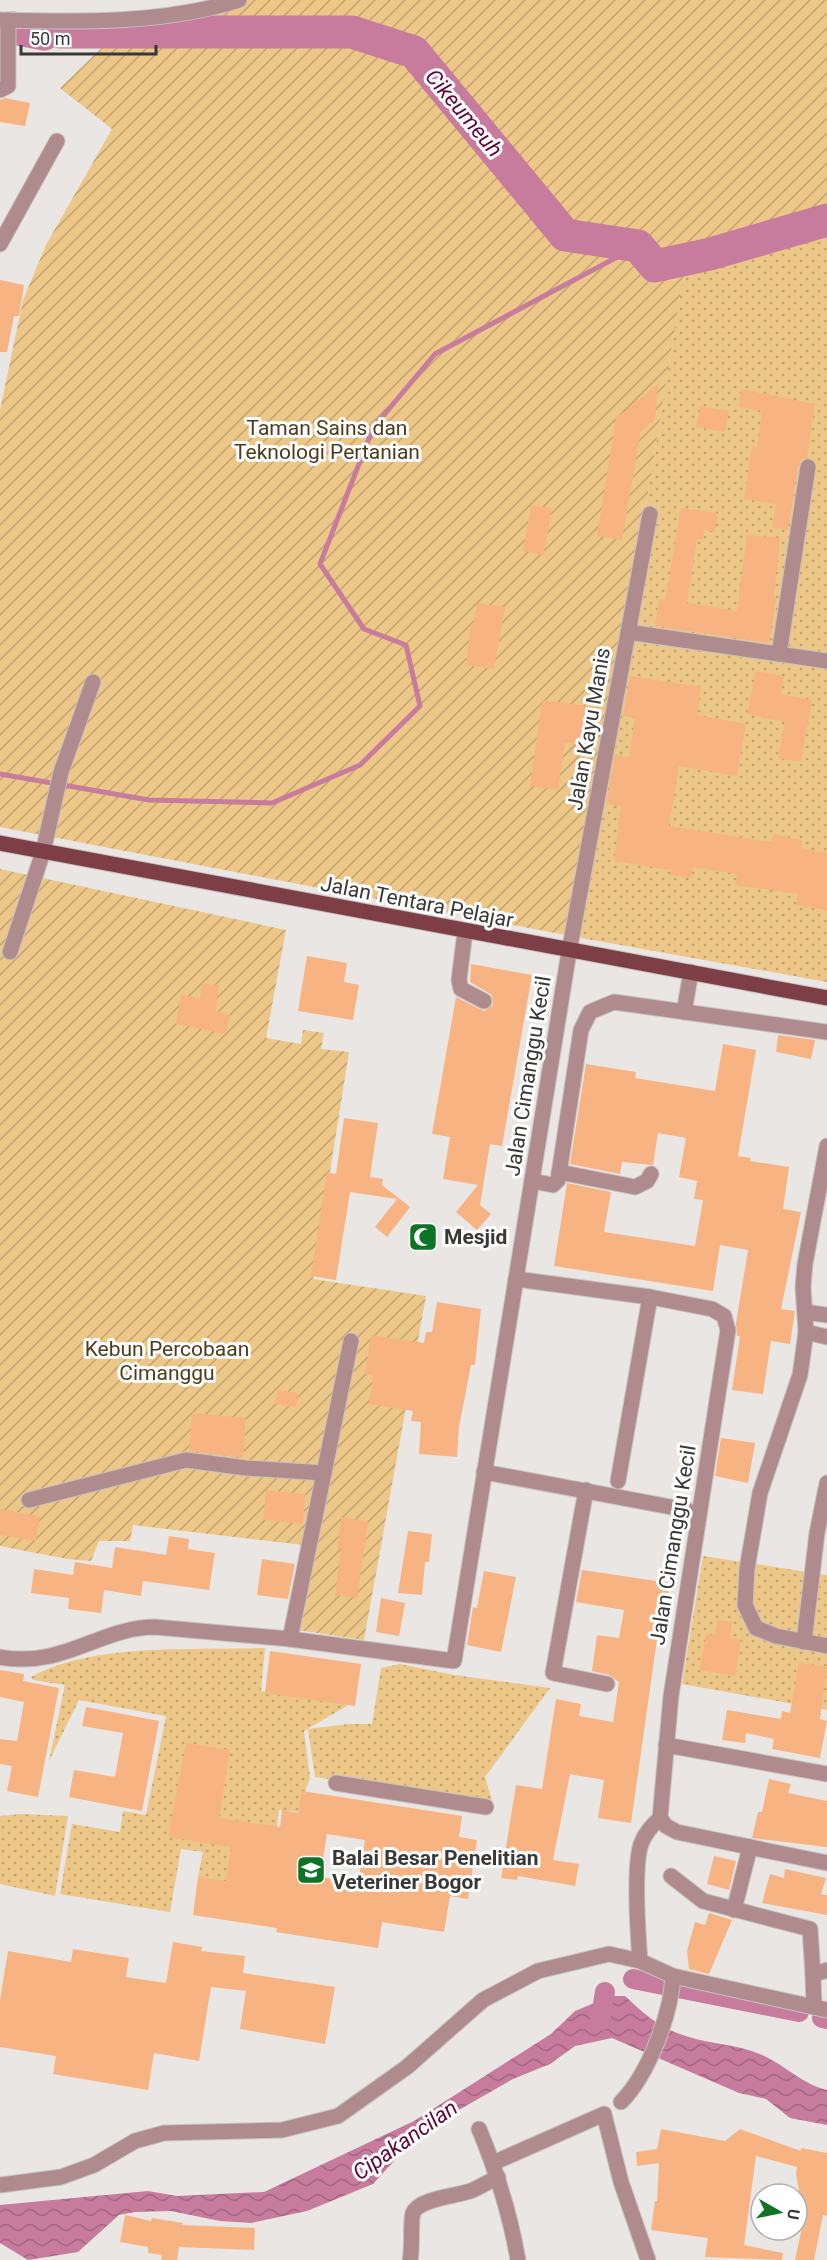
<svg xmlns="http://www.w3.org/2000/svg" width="827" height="2260" viewBox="0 0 827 2260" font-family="Roboto,sans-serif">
	<defs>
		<pattern id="grass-dots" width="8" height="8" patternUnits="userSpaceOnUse" patternTransform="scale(1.5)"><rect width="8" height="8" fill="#ecc788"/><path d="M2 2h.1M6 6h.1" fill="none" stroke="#c0a370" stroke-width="1.8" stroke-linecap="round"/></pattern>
		<pattern id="garden-furrows" width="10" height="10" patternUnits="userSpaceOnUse" patternTransform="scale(1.5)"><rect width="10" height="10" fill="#ecc788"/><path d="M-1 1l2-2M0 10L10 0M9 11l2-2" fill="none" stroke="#c0a370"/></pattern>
		<pattern id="water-waves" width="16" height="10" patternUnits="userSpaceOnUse" patternTransform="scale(1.5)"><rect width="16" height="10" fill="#c77b9d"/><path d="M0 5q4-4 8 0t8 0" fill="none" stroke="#a36681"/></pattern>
	</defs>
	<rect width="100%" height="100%" fill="#eae6e4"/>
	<g fill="url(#grass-dots)">
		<path d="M827,208V982L576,937L688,246Z"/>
		<path d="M703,1556L827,1575V1710L682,1684Z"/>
		<path d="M265,1648L261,1691L350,1704L304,1731L310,1778L298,1812L279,1810L268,1891L198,1877L203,1852L181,1849L170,1912L60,1894L72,1824L120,1832L123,1811L146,1815L166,1716L79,1700L49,1761L65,1685L33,1680L31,1677C95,1642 194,1651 265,1648Z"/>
		<path d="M400,1664L454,1675L550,1688L485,1777L493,1804L315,1777L308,1729L349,1724H372L381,1668Z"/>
		<path d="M21,1814L68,1816L55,1896L0,1884V1816Z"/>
	</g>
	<g fill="url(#garden-furrows)">
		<path d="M235,0H827V208L688,247L576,937L0,827V410L23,300L46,245L112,129L60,88L111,39Z"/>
		<path d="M0,869L286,930L266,1038L301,1044L303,1030L324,1033L321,1049L349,1052L313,1279L426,1296L364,1640L291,1629L304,1545L133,1525L130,1541H99L91,1561L67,1559L0,1546Z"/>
	</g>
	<path fill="url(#water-waves)" d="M612,1996H625C641,2011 656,2025 677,2033C704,2044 735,2043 762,2055C785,2065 802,2084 827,2090V2125L790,2118L766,2099L739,2093L612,2038L575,2046L550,2064L513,2079L457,2111L429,2132L404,2150L373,2184L307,2211L251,2223L220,2221L171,2211L135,2212L119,2215L78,2252L28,2260L0,2243V2205L148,2191L177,2196L264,2192L414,2121L551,2034L575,2011Z"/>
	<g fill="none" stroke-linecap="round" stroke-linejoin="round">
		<path stroke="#c77b9d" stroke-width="5" d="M0,774L149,800L272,803L360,765L420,706L406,645L364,629L320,564L373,428L435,354L638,246"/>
		<g stroke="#c77b9d" stroke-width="20">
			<path d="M633,1979L799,2012"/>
			<path d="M822,2018L827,2019"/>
			<path d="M600,2021L605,1992"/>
		</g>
		<g stroke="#c77b9d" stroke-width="33">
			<path d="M13,28L44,34"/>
			<path d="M60,32H352L414,52L565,235L638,246L655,266L710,254L827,220"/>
		</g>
	</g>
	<g fill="#f7b482" fill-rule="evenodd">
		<path d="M5,98L30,103L25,126L0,122V100Z"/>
		<path d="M0,280L24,285L19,316H14L7,352H0Z"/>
		<path d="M658,384L655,420L641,431L622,540L597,536L616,418Z"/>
		<path d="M741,389L815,404L807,458L801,460L798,466L788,530L772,528L776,504L744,499L752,446L757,447L762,411L739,407Z"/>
		<path d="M700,406L729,411L725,432L696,427Z"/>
		<path d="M531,505L552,508L544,555L523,551Z"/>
		<path d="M681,508L718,513L715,532L704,530L703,539H697L687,603L737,611L747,535L780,538L774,598L776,599L769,643L655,626L659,599L665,600Z"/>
		<path d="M477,603L505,607L494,669L466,665L471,624H474Z"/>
		<path d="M756,671L784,676L781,694L812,700L801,762L778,758L785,722L747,714Z"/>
		<path d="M630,676L701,687L697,715L746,724L737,776L679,766L669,826L771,842L773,834L802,840L801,848L827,853V910L796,905L798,894L735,885L737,874L693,867L691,878L670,875L671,870L614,861L621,806L606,804L615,755L629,757L635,718L623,716Z"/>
		<path d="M542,700L600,708L595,746L565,742L558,790L530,786Z"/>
		<path d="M307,956L347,963L344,982L359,985L353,1020L298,1011Z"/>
		<path d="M471,964L532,975L502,1146L490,1144L480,1205L491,1214L477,1230L456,1212L478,1185L443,1179L450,1137L432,1134L456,997L484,1011L493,1005L492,995L470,982Z"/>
		<path d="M202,983L219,985L216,1011L230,1015L226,1034L176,1024L181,995L200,998Z"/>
		<path d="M778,1035L815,1040L811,1059L776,1052Z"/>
		<path d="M723,1044L756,1050L738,1156L751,1158L750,1161L789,1167L783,1209L801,1212L781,1309L795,1311L790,1344L771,1341L763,1394L732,1390L740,1336H737L736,1323L748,1250L720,1245L713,1291L554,1266L567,1183L611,1192L604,1232L695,1246L703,1200L694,1199L697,1181L679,1177L686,1138L658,1133L653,1165L622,1162L620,1174L570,1164L586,1064L636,1072L635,1078L715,1091Z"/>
		<path d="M344,1118L378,1123L370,1177L383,1179L382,1185L410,1207L387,1237L375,1227L397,1199L350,1192L336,1280L311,1276L327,1172L336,1174Z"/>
		<path d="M437,1302L481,1309L475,1365H471L459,1427L457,1457L419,1454L421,1422L411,1421L413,1411L369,1404L373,1375L365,1374L371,1335L424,1343L426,1332H432Z"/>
		<path d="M277,1390L298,1393L296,1407L275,1404Z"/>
		<path d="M192,1413L246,1418L243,1458L189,1451Z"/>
		<path d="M721,1438L755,1443L748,1483L715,1476Z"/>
		<path d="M266,1490L305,1494L303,1524L263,1520Z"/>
		<path d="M0,1509L40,1516L36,1541L0,1535Z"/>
		<path d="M341,1517L368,1522L357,1598L335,1595L341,1549L337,1548Z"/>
		<path d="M408,1531L432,1534L429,1562H425L422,1595L398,1593Z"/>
		<path d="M169,1536L189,1539L188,1549L215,1553L209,1590L143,1581L141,1596L104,1590L101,1613L68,1609L69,1598L31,1593L34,1569L73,1575L75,1562L112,1568L115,1547L166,1555Z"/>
		<path d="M262,1559L295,1564L288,1599L257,1595Z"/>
		<path d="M582,1570L670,1583L664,1619L660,1618L631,1823L598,1818L604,1780L570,1774L553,1860L579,1864L575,1886L518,1876L517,1880L501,1878L516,1785L542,1789L556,1699L581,1704L579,1716L613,1722L619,1682L609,1675L592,1671L597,1635L619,1638L624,1610L576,1602Z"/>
		<path d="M484,1571L516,1577L501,1652L467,1645L473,1607L477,1608Z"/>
		<path d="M381,1598L405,1603L399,1636L376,1632Z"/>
		<path d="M717,1620L732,1622L729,1638L741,1640L735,1676L700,1670L706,1634L715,1635Z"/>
		<path d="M270,1651L361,1664L355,1706L265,1693Z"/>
		<path d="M799,1662L827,1667L820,1719L827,1721L820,1758L772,1749L774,1739L746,1733L745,1743L722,1740L727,1710L781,1719L782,1711L790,1713Z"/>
		<path d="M0,1670L24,1674L23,1681L59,1688L38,1797L7,1791L12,1766L0,1764V1739L17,1741L24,1702L0,1697Z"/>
		<path d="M86,1707L159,1721L142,1811L69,1797L74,1770L115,1777L123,1733L82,1726Z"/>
		<path d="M186,1743L230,1750L219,1818L280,1827L282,1810L298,1813L302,1791L462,1816L459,1837L477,1840L468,1899L450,1896L444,1932L382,1922L378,1948L276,1932L277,1928L193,1915L198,1877L226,1881L231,1847L168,1837ZM327,1834L365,1840L358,1883L320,1877Z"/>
		<path d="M769,1779L791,1784L788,1793L827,1801V1847L752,1838L758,1812H762Z"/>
		<path d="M714,1856L736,1861L729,1890L707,1884Z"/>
		<path d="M785,1869L826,1878L821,1894L827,1895V1915L762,1903L770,1874L784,1878Z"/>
		<path d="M709,1913L732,1920L709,1974L689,1969L687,1951L695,1922L705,1925Z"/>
		<path d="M173,1942L202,1947L201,1951L245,1956L243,1973L335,1987L325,2044L240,2029L246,1991L211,1987L199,2061L154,2053L148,2090L53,2074L56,2056L0,2047V2000L8,1951L71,1962L73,1949L129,1958L126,1977L166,1983Z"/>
		<path d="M661,2129L725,2141L740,2129L801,2151V2148L827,2153V2216L823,2215L814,2260H795L804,2218L796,2174L797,2167L756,2156L744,2245L783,2253L782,2260L705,2257L708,2238L651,2230L655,2201H657L659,2163L637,2166L636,2152L657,2149Z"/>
		<path d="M125,2215L151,2221L152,2218L183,2223L182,2225L255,2228L254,2250L179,2247L177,2260H161L162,2255L148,2253V2247L120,2242Z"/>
	</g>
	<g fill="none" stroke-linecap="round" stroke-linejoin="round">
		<g stroke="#c7c3c1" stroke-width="17">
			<g id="minor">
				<path d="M0,20C78,22 164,24 239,0"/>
				<path d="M0,90L8,86V20"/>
				<path d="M0,244L57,141"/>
				<path d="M628,632L827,661"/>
				<path d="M779,654L808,467"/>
				<path d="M465,932L459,980L461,989L484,1001"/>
				<path d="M10,952L43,852L61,772L93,682"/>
				<path d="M684,1012L691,972"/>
				<path d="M827,1146L805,1264L803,1287L806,1332L800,1375L760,1493L747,1569L745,1605L756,1628L776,1636L827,1646"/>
				<path d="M559,1172L635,1187L647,1181L651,1174"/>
				<path d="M532,1181L553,1185L558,1180L581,1030L590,1012L614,1002L827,1032"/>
				<path d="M516,1279L650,1297L712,1309L724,1316L728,1330L671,1696L660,1818L666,1826L677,1832L827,1863"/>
				<path d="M805,1312L827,1315"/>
				<path d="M806,1332L827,1337"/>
				<path d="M484,1472L687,1510"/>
				<path d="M618,1481L650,1297"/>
				<path d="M586,1490L553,1673L607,1684"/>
				<path d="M29,1500L186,1460L246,1468L324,1473"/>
				<path d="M290,1639L351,1341"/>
				<path d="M804,1642L817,1533L827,1483"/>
				<path d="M0,1657C62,1669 101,1627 155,1627L290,1639L454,1661L569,952L650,514"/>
				<path d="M666,1745L827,1774"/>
				<path d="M336,1783L486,1807"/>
				<path d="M671,1876L703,1901L810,1929L813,1975"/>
				<path d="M734,1910L750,1847"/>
				<path d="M640,1961C638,1934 633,1868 641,1844C645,1833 652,1826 660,1818"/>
				<path d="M814,2007L813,1975L827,1970"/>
				<path d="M621,2102C648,2075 671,2015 673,1976"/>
				<path d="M479,2129C497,2172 510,2214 518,2260"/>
				<path d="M493,2163L604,2114L621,2182L648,2260"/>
				<path d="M0,2185L61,2177L94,2165L135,2141L164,2133L282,2130L338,2116L407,2067L483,2000L538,1971L609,1954L640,1961L673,1976L827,2010"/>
				<path d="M410,2260C413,2246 410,2222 413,2213C419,2198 459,2196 473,2190C482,2186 490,2181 498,2177"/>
			</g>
		</g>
		<g stroke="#c7c3c1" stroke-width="17">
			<path id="major" d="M0,843L827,998"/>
		</g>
		<use href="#minor" stroke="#b08b8d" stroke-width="15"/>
		<use href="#major" stroke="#7d3e45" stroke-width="15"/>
	</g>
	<defs>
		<g id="mosque-square" transform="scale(1.5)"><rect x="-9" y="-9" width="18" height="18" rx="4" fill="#0e7425" stroke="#fff"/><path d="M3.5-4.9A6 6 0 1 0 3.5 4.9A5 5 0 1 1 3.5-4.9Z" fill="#fff"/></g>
		<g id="university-square" transform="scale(1.5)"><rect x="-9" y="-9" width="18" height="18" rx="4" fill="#0e7425" stroke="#fff"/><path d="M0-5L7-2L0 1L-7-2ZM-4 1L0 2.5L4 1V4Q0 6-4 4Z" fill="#fff"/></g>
	</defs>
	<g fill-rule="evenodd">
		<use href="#mosque-square" x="423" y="1237"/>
		<use href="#university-square" x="311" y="1870"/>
	</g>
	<g text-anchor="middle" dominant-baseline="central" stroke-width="6" stroke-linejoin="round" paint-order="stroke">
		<g font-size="21" fill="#4d3b1b" stroke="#fff">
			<text x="327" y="428">Taman Sains dan<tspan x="327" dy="24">Teknologi Pertanian</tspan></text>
			<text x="167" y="1349">Kebun Percobaan<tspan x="167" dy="24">Cimanggu</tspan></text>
		</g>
		<g font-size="21" fill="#393837" stroke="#fff">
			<text transform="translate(589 729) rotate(-80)">Jalan Kayu Manis</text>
			<text transform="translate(417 902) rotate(11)">Jalan Tentara Pelajar</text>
			<text transform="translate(528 1076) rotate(-81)">Jalan Cimanggu Kecil</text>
			<text transform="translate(673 1545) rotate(-81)">Jalan Cimanggu Kecil</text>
		</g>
		<g font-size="21" font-weight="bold" fill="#393837" stroke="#fff" text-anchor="start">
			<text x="444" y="1237">Mesjid</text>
			<text x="332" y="1858">Balai Besar Penelitian<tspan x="332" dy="24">Veteriner Bogor</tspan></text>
		</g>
		<g font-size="22" font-style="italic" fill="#62043c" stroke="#fff">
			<text transform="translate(464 113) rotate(50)">Cikeumeuh</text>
			<text transform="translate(405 2140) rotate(-35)">Cipakancilan</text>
		</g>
	</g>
	<g transform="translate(779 2212) rotate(99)"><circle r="28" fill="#ffffff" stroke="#b0afaf" stroke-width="1.5"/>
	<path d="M0-4.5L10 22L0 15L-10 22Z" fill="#0e7425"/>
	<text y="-9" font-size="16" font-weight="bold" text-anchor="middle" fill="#393837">U</text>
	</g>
	<path d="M21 45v9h135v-9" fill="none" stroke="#393837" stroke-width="3"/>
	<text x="30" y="45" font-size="18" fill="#393837" stroke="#ffffff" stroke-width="4.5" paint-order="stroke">50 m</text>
</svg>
